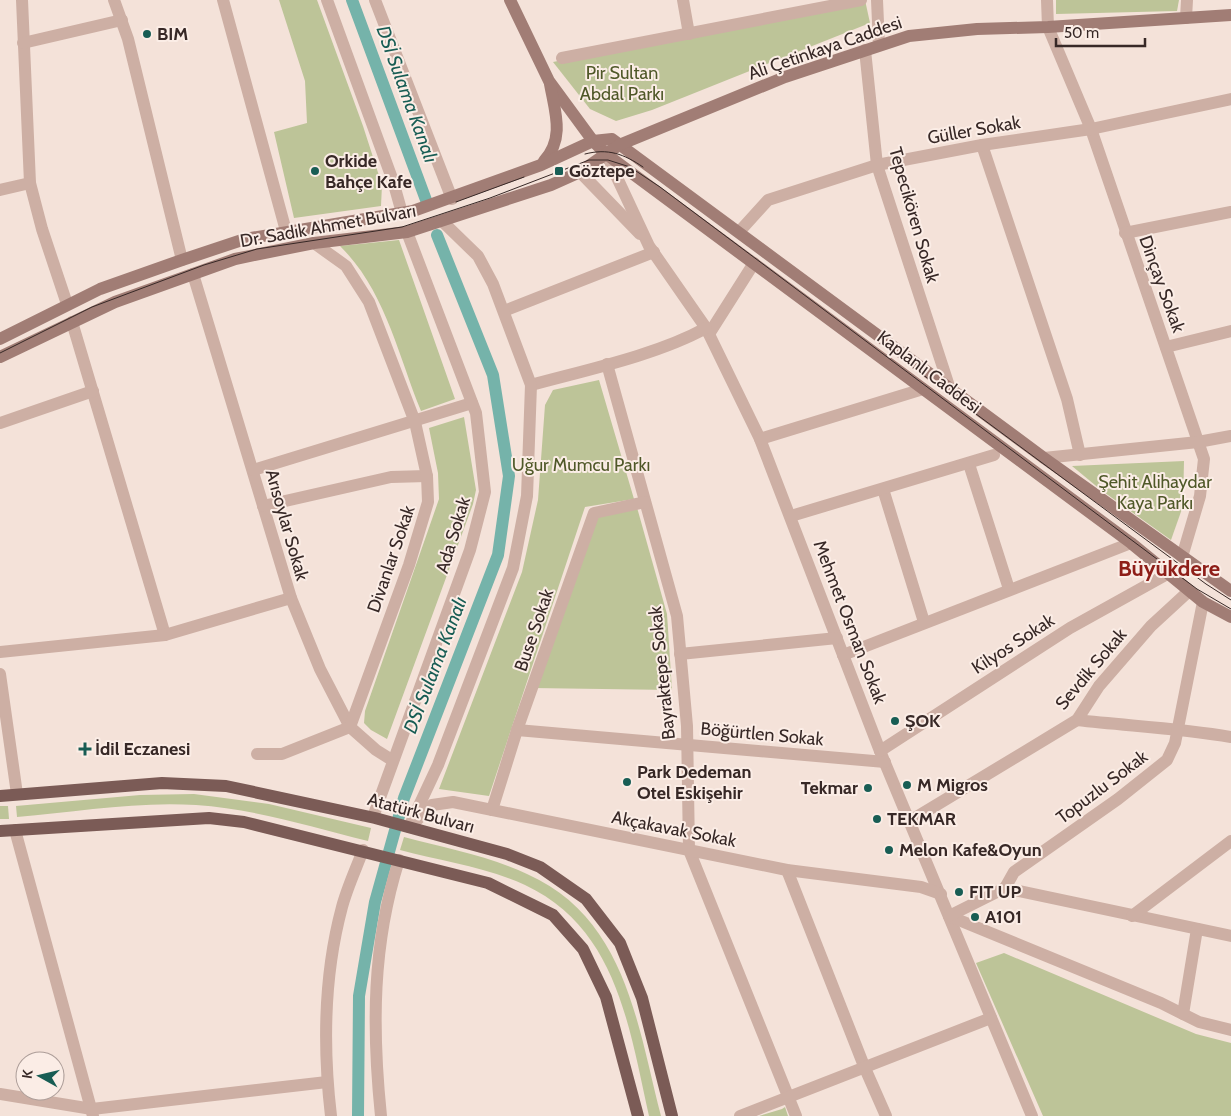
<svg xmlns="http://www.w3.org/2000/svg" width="1231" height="1116" viewBox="0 0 1231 1116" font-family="Cabin,sans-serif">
	<rect width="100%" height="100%" fill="#f4e2d9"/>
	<g fill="#bdc498">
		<path d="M279,0H317L363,126L382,185L381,206L294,218L274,132L307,123L305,81Z"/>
		<path d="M865,0L870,23L652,110L616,121L590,109L553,62Z"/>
		<path d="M1056,0H1179L1177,11L1056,14Z"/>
		<path d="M399,240L455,399L421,411C398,355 385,290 340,246Z"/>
		<path d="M599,380L634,499L585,507L489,796L439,789L522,572L538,500L545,405L553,390Z"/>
		<path d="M464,417L476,490L473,504L387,739L371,730L364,723L365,711L439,499L438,473L429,428Z"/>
		<path d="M1184,461L1183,506L1171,540L1101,490L1072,466Z"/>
		<path d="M636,504L667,614L672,690L532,688L594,513Z"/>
		<path d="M194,794L269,804L371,828L368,841C311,827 255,809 196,805C138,801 75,812 17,817L16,806L140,795Z"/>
		<path d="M0,806H8L9,819H0Z"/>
		<path d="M404,837C445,848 489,856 527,874C626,918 637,1024 661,1116H649C629,1027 617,928 525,885C486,867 441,861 400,850Z"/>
		<path d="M1004,953L1196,1034L1231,1043V1116H1043L976,963Z"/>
		<path d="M785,1107L788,1116H759L782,1109Z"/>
	</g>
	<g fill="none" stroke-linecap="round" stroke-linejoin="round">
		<g stroke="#75b3aa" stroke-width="12">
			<path d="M352,0L426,200"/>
			<path d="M358,1116L359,996L375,902L404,798L498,555L509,476L493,375L437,235"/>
		</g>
		<g stroke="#cdafa4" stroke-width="12">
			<path d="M22,0L30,183L42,229L67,304"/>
			<path d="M114,0L128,39L182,260"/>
			<path d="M223,0L286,231"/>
			<path d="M327,0L393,181L402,213"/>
			<path d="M375,0L452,199"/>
			<path d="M683,0L689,34"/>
			<path d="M877,0L879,45"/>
			<path d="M1047,0L1048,27L1091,129L1204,459L1200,496L1182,557"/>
			<path d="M1186,18L1187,0"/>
			<path d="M23,43L122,20"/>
			<path d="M865,50L877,165L949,386"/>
			<path d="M562,58L861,0"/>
			<path d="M982,145L1067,399L1080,455"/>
			<path d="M606,154L649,246L706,328L760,439L880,751L1032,1116"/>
			<path d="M580,172L640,234"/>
			<path d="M0,190L30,183"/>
			<path d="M739,232L768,200L877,165L982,145L1091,129L1231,99"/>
			<path d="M1125,233L1231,212"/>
			<path d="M193,274L291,598L320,669L350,727L376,750L392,760"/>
			<path d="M504,311L654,252"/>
			<path d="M72,322L165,635"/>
			<path d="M709,334L754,263"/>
			<path d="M1166,347L1231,331"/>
			<path d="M607,364L677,616L687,726L689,850L796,1116"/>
			<path d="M531,385C586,370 657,355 706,328"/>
			<path d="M0,423L93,391"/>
			<path d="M760,439L923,389"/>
			<path d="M1044,458L1198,442L1231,436"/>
			<path d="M969,464L1009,589"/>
			<path d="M253,470L472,403"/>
			<path d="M883,489L924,622"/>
			<path d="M263,506L391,477L427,476"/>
			<path d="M791,516L994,455"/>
			<path d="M0,652L165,635L291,598"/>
			<path d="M680,654L837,638"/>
			<path d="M843,655L1131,543"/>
			<path d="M0,674L17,794"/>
			<path d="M1077,720C1129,726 1180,728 1231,737"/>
			<path d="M517,730L885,762"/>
			<path d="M880,751L1070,628L1169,573"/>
			<path d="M257,754H282L350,727L409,565L428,502L427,476L415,422L369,302L346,266L314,243"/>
			<path d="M492,810L517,730L594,513L645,502"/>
			<path d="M373,817L470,550L485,492L476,413L407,232"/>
			<path d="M910,821L1077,720L1099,686L1151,626L1189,591"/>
			<path d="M415,822L432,805L453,802L787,870L921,887L941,894"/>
			<path d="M409,827L438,765L513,568L527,496L531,385L493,284L478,256L443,222"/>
			<path d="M15,830L93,1116"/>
			<path d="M787,870L864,1066L886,1116"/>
			<path d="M1005,888L1014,872L1118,799L1167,760L1175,743L1203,602"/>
			<path d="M949,916L1161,1003L1199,1022L1231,1030"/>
			<path d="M949,916L1005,888L1231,936"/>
			<path d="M1132,916L1231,841"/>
			<path d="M1183,1014L1197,929"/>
			<path d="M0,1094L92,1109L327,1082"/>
			<path d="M331,1116C323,1048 324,974 342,907C347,888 356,869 363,850"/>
			<path d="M381,1116C372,1028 372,945 399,860"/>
			<path d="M740,1116L991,1018"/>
		</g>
		<g stroke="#a17d75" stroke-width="12">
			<path d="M510,0L549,81L593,141L606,154L1131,543L1203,602L1231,617"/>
			<path d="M544,161C565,138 555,112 550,84"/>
			<path d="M0,339L100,289L182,260L245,239L413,211L541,165L593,141L612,139L1044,458L1231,591"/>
			<path d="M0,357L115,302L235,259L314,243L407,232L551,185L580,172L619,145L785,77L909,36L977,29L1048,27L1231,15"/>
		</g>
		<g stroke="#7b5b56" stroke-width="12">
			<path d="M0,796L162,783L226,786L375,818L507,854L540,867L586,899L620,943L642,998L672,1116"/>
			<path d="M0,831L209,818L244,822L488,883L553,915L583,949L606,997L638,1116"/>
		</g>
		<g stroke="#372826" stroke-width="1">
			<path d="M585,154C608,148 624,154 643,167"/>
			<path d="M456,202L524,177"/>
			<path d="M880,343L1206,584L1231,600"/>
			<path d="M0,353L92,307L204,265L257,249L402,227L490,198L589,160H608L630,167L660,187L1197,589L1231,609"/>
		</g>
	</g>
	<g fill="#185d54" stroke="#fbede6" stroke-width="2">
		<circle cx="147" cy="34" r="5"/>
		<circle cx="315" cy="171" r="5"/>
		<rect x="554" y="166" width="10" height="10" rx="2.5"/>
		<circle cx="895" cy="721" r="5"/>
		<path d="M82.5 741.5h5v5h5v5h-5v5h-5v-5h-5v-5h5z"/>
		<circle cx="627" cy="782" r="5"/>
		<circle cx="907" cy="785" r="5"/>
		<circle cx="868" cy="788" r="5"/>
		<circle cx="877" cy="819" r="5"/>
		<circle cx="889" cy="850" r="5"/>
		<circle cx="959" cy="892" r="5"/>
		<circle cx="975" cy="917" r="5"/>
	</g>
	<g text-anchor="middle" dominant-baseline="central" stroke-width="4" stroke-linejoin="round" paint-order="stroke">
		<g font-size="18" font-weight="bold" fill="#372826" stroke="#fbede6" text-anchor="start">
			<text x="157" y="34">BIM</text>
			<text x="325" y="161">Orkide<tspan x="325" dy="21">Bahçe Kafe</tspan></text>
			<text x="569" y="171">Göztepe</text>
			<text x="905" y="721">ŞOK</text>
			<text x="95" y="749">İdil Eczanesi</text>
			<text x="637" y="772">Park Dedeman<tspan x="637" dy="21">Otel Eskişehir</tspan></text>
			<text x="917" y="785">M Migros</text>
			<text x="858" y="788" text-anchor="end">Tekmar</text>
			<text x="887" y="819">TEKMAR</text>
			<text x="899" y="850">Melon Kafe&amp;Oyun</text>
			<text x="969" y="892">FIT UP</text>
			<text x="985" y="917">A101</text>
		</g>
		<g font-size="18" fill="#372826" stroke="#fbede6">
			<text transform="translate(825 48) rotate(-19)">Ali Çetinkaya Caddesi</text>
			<text transform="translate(974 130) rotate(-10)">Güller Sokak</text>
			<text transform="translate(914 215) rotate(74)">Tepecikören Sokak</text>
			<text transform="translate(328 226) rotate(-10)">Dr. Sadık Ahmet Bulvarı</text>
			<text transform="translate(1162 284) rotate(70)">Dinçay Sokak</text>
			<text transform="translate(929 372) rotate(37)">Kaplanlı Caddesi</text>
			<text transform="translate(287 525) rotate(74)">Arısoylar Sokak</text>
			<text transform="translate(453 535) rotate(-73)">Ada Sokak</text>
			<text transform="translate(391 559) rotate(-71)">Divanlar Sokak</text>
			<text transform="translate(850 622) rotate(69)">Mehmet Osman Sokak</text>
			<text transform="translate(534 630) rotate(-71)">Buse Sokak</text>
			<text transform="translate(1013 644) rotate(-33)">Kilyos Sokak</text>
			<text transform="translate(1091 669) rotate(-50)">Sevdik Sokak</text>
			<text transform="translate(662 673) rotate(-96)">Bayraktepe Sokak</text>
			<text transform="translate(762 734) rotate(5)">Böğürtlen Sokak</text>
			<text transform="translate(1102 787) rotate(-37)">Topuzlu Sokak</text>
			<text transform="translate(421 813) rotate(15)">Atatürk Bulvarı</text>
			<text transform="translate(674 829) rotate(11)">Akçakavak Sokak</text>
		</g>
		<g font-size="18" fill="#4f5828" stroke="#fbede6">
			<text x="622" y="73">Pir Sultan<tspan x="622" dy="21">Abdal Parkı</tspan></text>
			<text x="581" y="465">Uğur Mumcu Parkı</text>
			<text x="1155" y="482">Şehit Alihaydar<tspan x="1155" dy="21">Kaya Parkı</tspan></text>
		</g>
		<g font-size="19" font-style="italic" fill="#185d54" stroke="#fbede6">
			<text transform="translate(407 94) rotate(70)">DSİ Sulama Kanalı</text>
			<text transform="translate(435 665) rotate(-69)">DSİ Sulama Kanalı</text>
		</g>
		<g font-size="22" font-weight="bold" fill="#8e1e18" stroke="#fbede6">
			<text x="1169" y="568">Büyükdere</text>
		</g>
	</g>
	<g transform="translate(40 1076) rotate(278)"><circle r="24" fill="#fbede6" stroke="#ad9e99"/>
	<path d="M0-4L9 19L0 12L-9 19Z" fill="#185d54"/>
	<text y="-8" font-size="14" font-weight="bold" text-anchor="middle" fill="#372826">K</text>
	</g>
	<path d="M1056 38v8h89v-8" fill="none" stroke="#372826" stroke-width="2.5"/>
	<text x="1064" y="38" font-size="15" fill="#372826" stroke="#fbede6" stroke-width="4" paint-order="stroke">50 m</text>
</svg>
